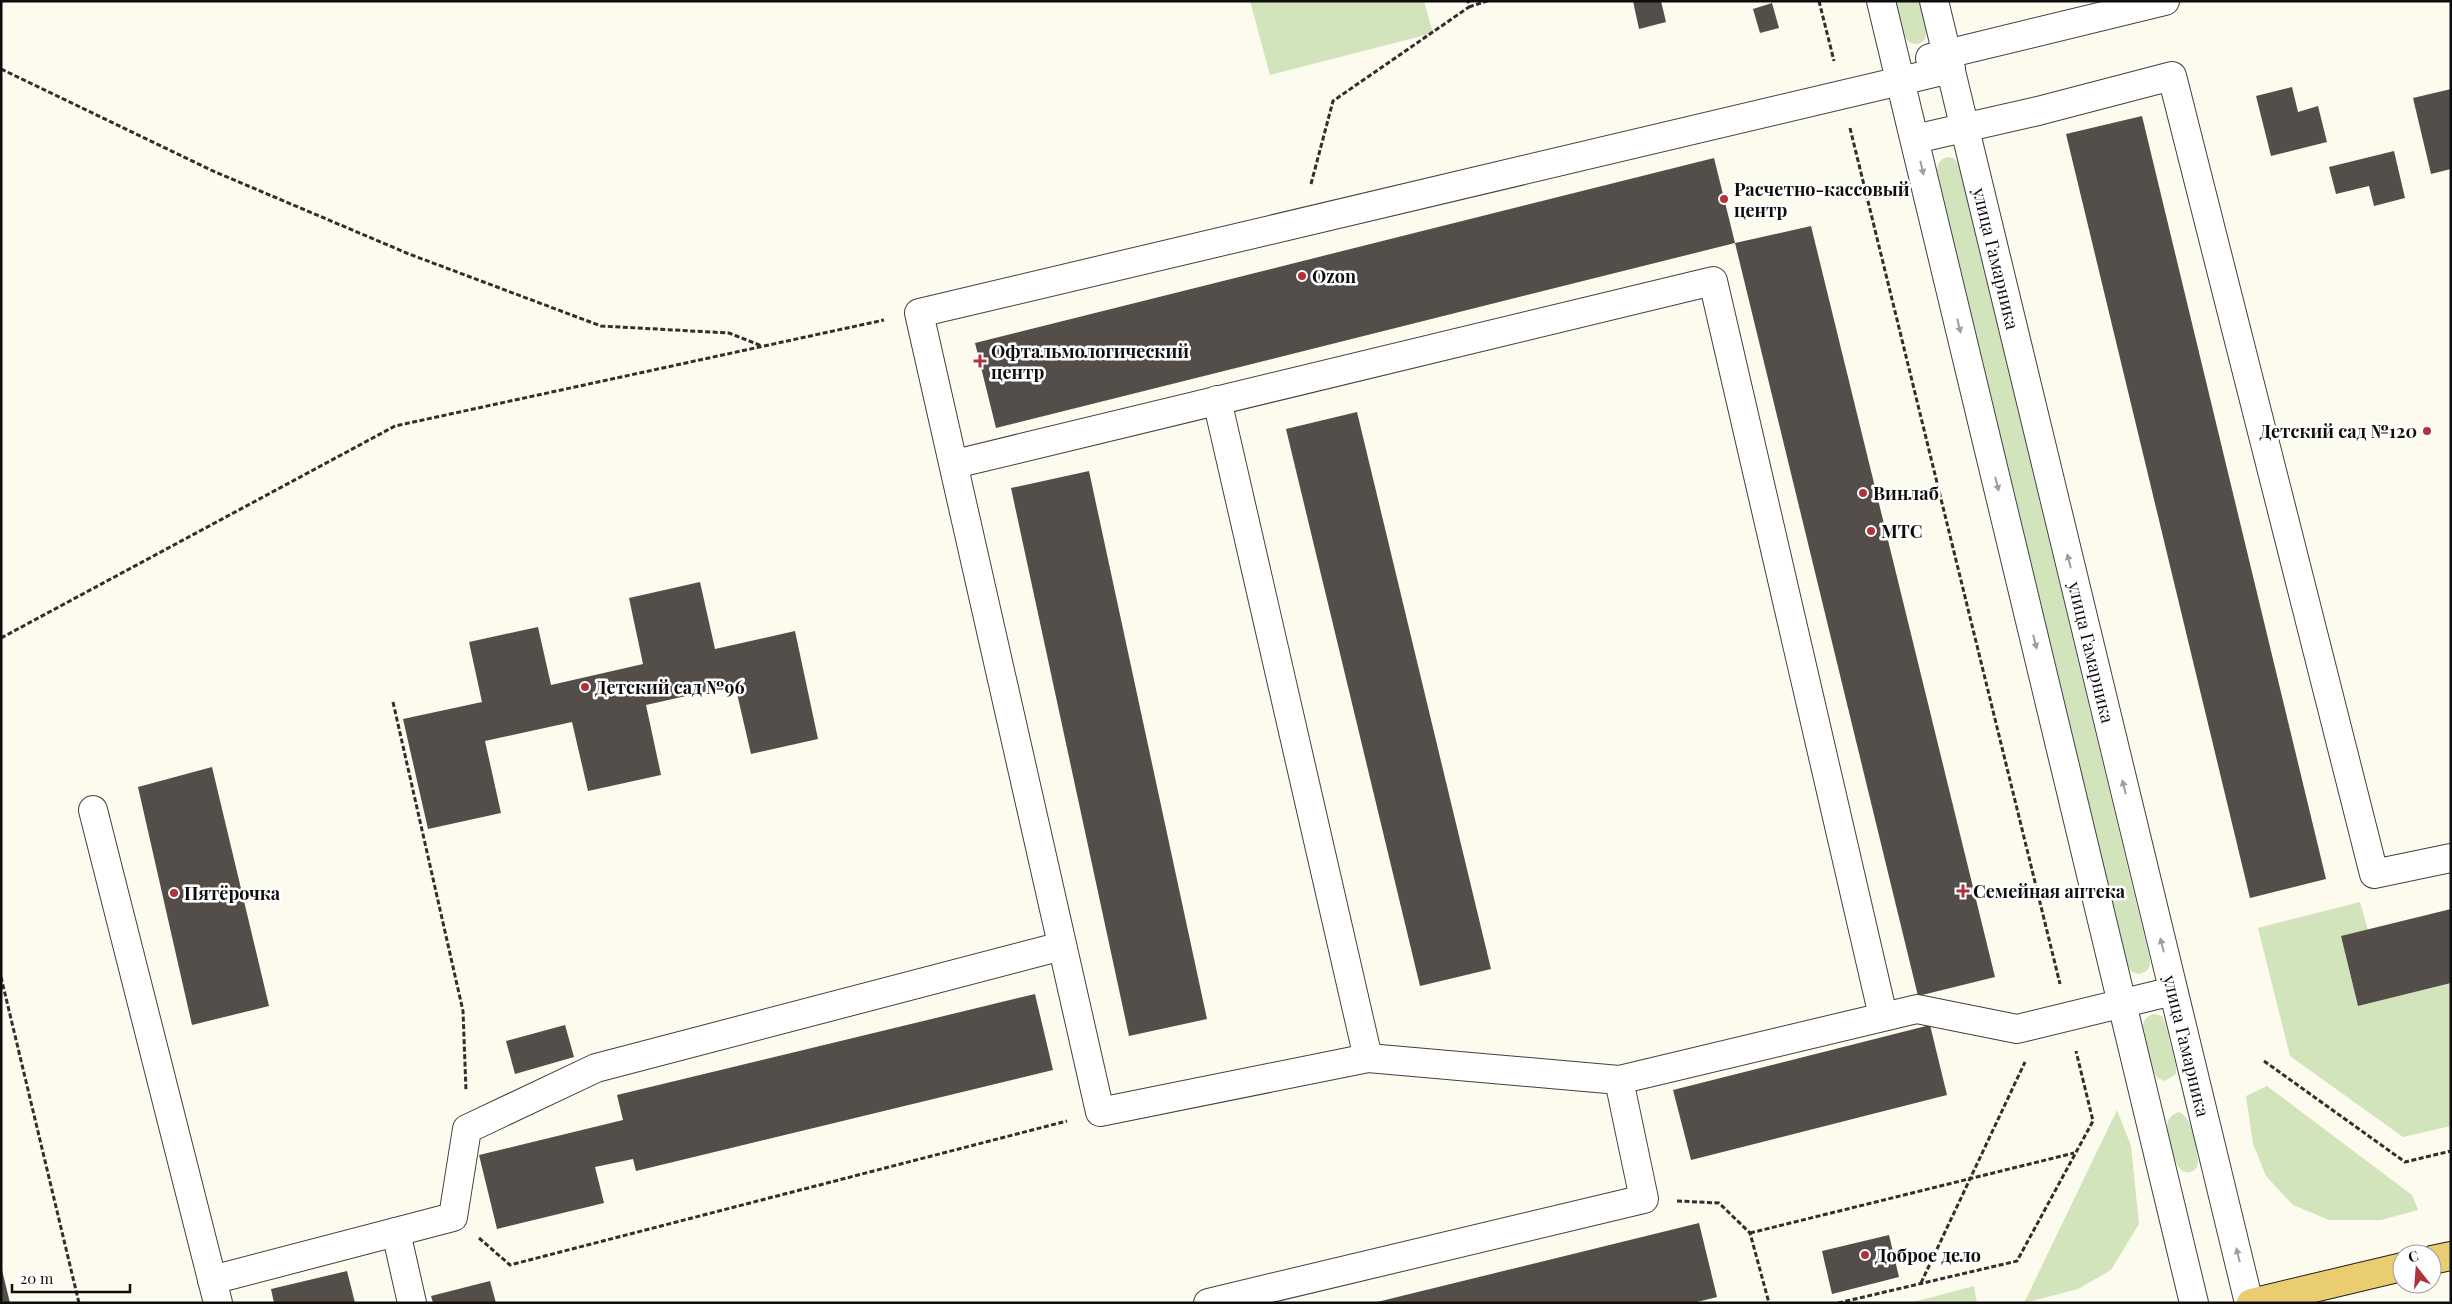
<svg xmlns="http://www.w3.org/2000/svg" width="2452" height="1304" viewBox="0 0 2452 1304" font-family="'Playfair Display',serif">
	<rect width="100%" height="100%" fill="#fdfaee"/>
	<g fill="#d1e4bb">
		<path d="M1250,1H1424L1433,33L1270,75Z"/>
		<path d="M1896,1H1919C1922,11 1935,41 1917,44C1913,44 1910,43 1907,40C1900,31 1899,12 1896,1Z"/>
		<path d="M1949,157L1955,159L1959,166L2150,960C2150,969 2147,972 2139,974L2132,972L2128,966L1937,171C1938,162 1940,159 1949,157Z"/>
		<path d="M2360,902L2368,930L2341,936L2358,1006L2451,983V1126L2403,1137L2290,1056L2258,928Z"/>
		<path d="M2155,1014L2162,1016L2165,1022L2176,1067V1074L2165,1081L2158,1078L2154,1073L2143,1027C2144,1018 2147,1016 2155,1014Z"/>
		<path d="M2267,1086L2412,1195L2418,1210L2381,1220H2329L2293,1205L2266,1176L2253,1144L2246,1096Z"/>
		<path d="M2117,1110L2131,1146L2139,1224L2111,1270L2078,1289L2024,1303Z"/>
		<path d="M2179,1112C2194,1119 2195,1145 2198,1160C2198,1166 2196,1171 2190,1172C2174,1177 2170,1138 2167,1126C2168,1118 2171,1115 2179,1112Z"/>
		<path d="M1974,1286L1977,1303H1910Z"/>
	</g>
	<g fill="#544e4a">
		<path d="M1633,1H1661L1666,22L1639,29Z"/>
		<path d="M1772,3L1779,28L1760,33L1753,9Z"/>
		<path d="M2292,87L2298,112L2318,106L2327,142L2271,156L2256,96Z"/>
		<path d="M2451,89V169L2431,174L2413,98Z"/>
		<path d="M2142,116L2326,879L2250,898L2066,134Z"/>
		<path d="M2394,151L2405,198L2374,206L2369,186L2336,194L2329,167Z"/>
		<path d="M1714,158L1735,243L996,428L975,343Z"/>
		<path d="M1811,226L1995,977L1918,996L1735,243Z"/>
		<path d="M1357,412L1491,969L1420,986L1286,429Z"/>
		<path d="M1089,471L1207,1019L1129,1036L1011,488Z"/>
		<path d="M700,582L715,649L795,631L818,739L751,754L735,685L646,705L661,775L588,791L572,722L485,741L501,813L428,829L403,719L482,702L469,642L538,627L551,685L643,664L629,598Z"/>
		<path d="M212,767L269,1006L192,1025L138,787Z"/>
		<path d="M2451,909V983L2358,1006L2341,936Z"/>
		<path d="M1035,994L1053,1070L636,1171L633,1159L595,1167L604,1203L497,1229L479,1155L623,1120L617,1095Z"/>
		<path d="M565,1025L574,1057L515,1074L506,1041Z"/>
		<path d="M1930,1025L1947,1095L1691,1160L1673,1090Z"/>
		<path d="M1699,1223L1717,1297L1693,1303H1373Z"/>
		<path d="M1889,1235L1899,1277L1832,1294L1822,1251Z"/>
		<path d="M1,1270H2L10,1303H1Z"/>
		<path d="M347,1271L355,1303H274L271,1289Z"/>
		<path d="M490,1281L496,1303H433L431,1296Z"/>
	</g>
	<g fill="none" stroke-linecap="round" stroke-linejoin="round">
		<g stroke="#404040" stroke-width="30">
			<g id="minor">
				<path d="M1881,1L2194,1303"/>
				<path id="s1" d="M1934,1L2249,1303"/>
				<path d="M1930,58L2165,1"/>
				<path d="M1915,139L2038,111L2172,76L2374,874L2451,858"/>
				<path d="M1217,400L1368,1058L1619,1080"/>
				<path d="M955,464L1713,281L1883,1016"/>
				<path d="M93,810L218,1303"/>
				<path d="M1368,1058L1100,1112L919,313L1951,69"/>
				<path d="M396,1232L412,1303"/>
				<path d="M212,1280L453,1217L467,1129L596,1068L1062,946"/>
				<path d="M1208,1303L1644,1199L1619,1080L1917,1009L2017,1029L2173,991"/>
			</g>
		</g>
		<g stroke="#1e1e1e" stroke-width="30">
			<g id="major">
				<path d="M2432,1260L2451,1256"/>
				<path d="M2251,1303L2402,1267"/>
			</g>
		</g>
		<g stroke="#2f2f2f" stroke-width="3" stroke-dasharray="5 2.5" stroke-linecap="butt">
			<path d="M1819,1L1834,61"/>
			<path d="M1469,7L1487,1"/>
			<path d="M1,69L213,171L409,254L601,326L729,333L762,346"/>
			<path d="M1850,128L2060,984"/>
			<path d="M1311,184L1333,101L1469,7L1468,1"/>
			<path d="M1,638L395,426L884,320"/>
			<path d="M393,702L463,1011L466,1091"/>
			<path d="M1,977L79,1303"/>
			<path d="M2264,1061L2405,1162L2451,1151"/>
			<path d="M1677,1201L1719,1203L1750,1233L1769,1303"/>
			<path d="M1750,1233L2074,1153"/>
			<path d="M479,1238L510,1265L1067,1121"/>
			<path d="M1921,1283L2025,1062"/>
			<path d="M1838,1303L2017,1261L2093,1121L2076,1051"/>
		</g>
		<use href="#minor" stroke="#fff" stroke-width="28"/>
		<use href="#major" stroke="#eacc71" stroke-width="28"/>
	</g>
	<defs><path id="oneway-solid" d="M-6-.8H1V-3.2L6.5 0L1 3.2V.8H-6Z" transform="scale(1.25)"/></defs>
	<g fill="#9e9e9e">
		<use href="#oneway-solid" transform="translate(1922 168) rotate(77)"/>
		<use href="#oneway-solid" transform="translate(1959 326) rotate(76)"/>
		<use href="#oneway-solid" transform="translate(1997 484) rotate(76)"/>
		<use href="#oneway-solid" transform="translate(2069 561) rotate(-104)"/>
		<use href="#oneway-solid" transform="translate(2035 642) rotate(76)"/>
		<use href="#oneway-solid" transform="translate(2124 787) rotate(-104)"/>
		<use href="#oneway-solid" transform="translate(2162 945) rotate(-104)"/>
		<use href="#oneway-solid" transform="translate(2238 1255) rotate(-104)"/>
	</g>
	<g fill="#ae333a" stroke="#fff" stroke-width="2">
		<circle cx="1724" cy="199" r="5"/>
		<circle cx="1302" cy="276" r="5"/>
		<path d="M977.5 353.5h5v5h5v5h-5v5h-5v-5h-5v-5h5z"/>
		<circle cx="2427" cy="431" r="5"/>
		<circle cx="1863" cy="493" r="5"/>
		<circle cx="1871" cy="531" r="5"/>
		<circle cx="585" cy="687" r="5"/>
		<path d="M1960.5 883.5h5v5h5v5h-5v5h-5v-5h-5v-5h5z"/>
		<circle cx="174" cy="893" r="5"/>
		<circle cx="1865" cy="1255" r="5"/>
	</g>
	<g text-anchor="middle" dominant-baseline="central" stroke-width="5" stroke-linejoin="round" paint-order="stroke">
		<g font-size="18" font-weight="bold" fill="#0d0d0d" stroke="#fff" text-anchor="start">
			<text x="1734" y="189">Расчетно-кассовый<tspan x="1734" dy="21">центр</tspan></text>
			<text x="1312" y="276">Ozon</text>
			<text x="991" y="351">Офтальмологический<tspan x="991" dy="21">центр</tspan></text>
			<text x="2417" y="431" text-anchor="end">Детский сад №120</text>
			<text x="1873" y="493">Винлаб</text>
			<text x="1881" y="531">МТС</text>
			<text x="595" y="687">Детский сад №96</text>
			<text x="1973" y="891">Семейная аптека</text>
			<text x="184" y="893">Пятёрочка</text>
			<text x="1875" y="1255">Доброе дело</text>
		</g>
		<g font-size="18" fill="#0d0d0d" stroke="#fff">
			<text stroke="none"><textPath href="#s1" startOffset="265">улица Гамарника</textPath></text>
			<text stroke="none"><textPath href="#s1" startOffset="670">улица Гамарника</textPath></text>
			<text stroke="none"><textPath href="#s1" startOffset="1075">улица Гамарника</textPath></text>
		</g>
	</g>
	<rect width="2452" height="1304" fill="none" stroke="#0d0d0d" stroke-width="5"/>
	<g transform="translate(2417 1269) rotate(343)"><circle r="24" fill="#ffffff" stroke="#9e9e9e"/>
	<path d="M0-4L9 19L0 12L-9 19Z" fill="#ae333a"/>
	<text y="-8" font-size="14" font-weight="bold" text-anchor="middle" fill="#0d0d0d">С</text>
	</g>
	<path d="M12 1284v8h118v-8" fill="none" stroke="#0d0d0d" stroke-width="2.5"/>
	<text x="20" y="1284" font-size="15" fill="#0d0d0d" stroke="#ffffff" stroke-width="4" paint-order="stroke">20 m</text>
</svg>
